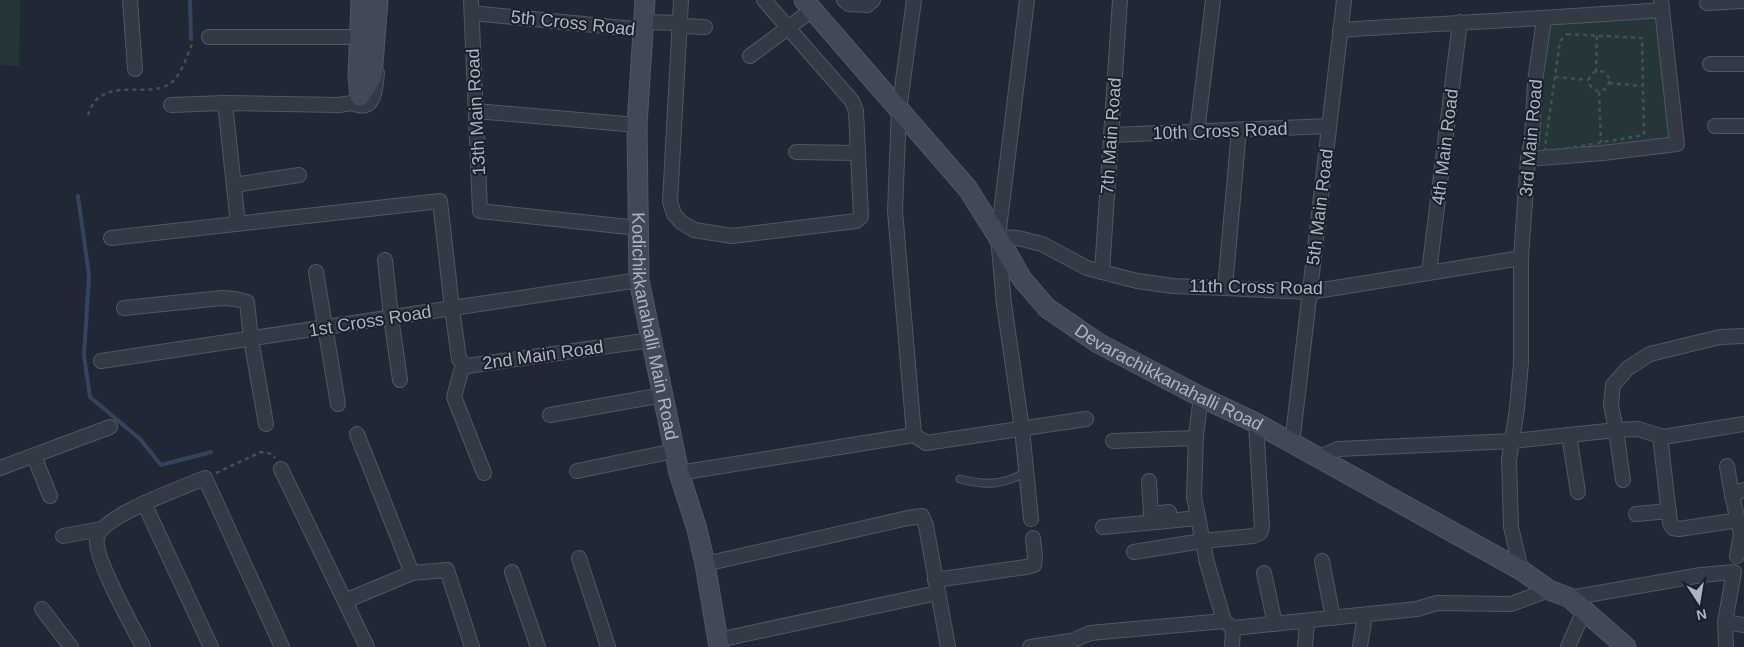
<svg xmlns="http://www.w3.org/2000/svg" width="1744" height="647" viewBox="0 0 1744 647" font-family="Helvetica,sans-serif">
	<rect width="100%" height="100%" fill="#202835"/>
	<g fill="#253638">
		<path d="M0,0H20L19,66L0,65Z"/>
		<path d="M1658,16L1671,139L1538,154L1549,26Z"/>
	</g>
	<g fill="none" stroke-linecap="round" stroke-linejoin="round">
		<g stroke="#35445d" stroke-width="4">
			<path d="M190,0L191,39"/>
			<path d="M78,196L89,276L84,355L90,397L140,439L161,465L211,452"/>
		</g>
		<g stroke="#515763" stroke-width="9">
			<path id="lane" d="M960,479C986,486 1003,485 1026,472"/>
		</g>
		<g stroke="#515763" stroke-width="16">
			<g id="street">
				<path d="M130,0L135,69"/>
				<path d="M471,0L480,211L638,228"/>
				<path d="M681,0L670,202L674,214L681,222L694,230L732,236L856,221L861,217L856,111L852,101L764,0"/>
				<path d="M844,0L849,4L867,5L873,0"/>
				<path d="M914,0L899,110L895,211L914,435"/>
				<path d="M1027,0L998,237L1004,304L1022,429L1031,519"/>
				<path d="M1707,3L1744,1"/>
				<path d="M472,13L644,30"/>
				<path d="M644,22L680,23"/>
				<path d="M680,26L705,27"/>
				<path d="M1340,30C1448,23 1555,18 1662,10"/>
				<path d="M209,37H360"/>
				<path d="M750,56L812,10"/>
				<path d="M1710,64H1744"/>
				<path d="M352,103C376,113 375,89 377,73"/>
				<path d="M171,105L225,103"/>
				<path d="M476,111L637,125"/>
				<path d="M1715,126H1744"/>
				<path d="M1197,132L1213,0"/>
				<path d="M1111,135L1329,126"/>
				<path d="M796,152L858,153"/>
				<path d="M1528,159L1603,153L1677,144L1661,0"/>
				<path d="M234,185L299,175"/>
				<path d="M238,224L225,103L339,105L352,103L360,96"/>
				<path d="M998,237L1018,238L1042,244L1087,268L1137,281L1173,286L1225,288L1310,292L1521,258"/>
				<path d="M111,238L440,201L452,308L459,359L467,366L651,340"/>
				<path d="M385,260L391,317L400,380"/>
				<path d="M316,272L338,404"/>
				<path d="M1102,272L1120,0"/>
				<path d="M1429,272L1460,22"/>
				<path d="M1225,288L1239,130"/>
				<path d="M124,308L222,298L235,299L247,302L251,339L266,424"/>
				<path d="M101,361L639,280"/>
				<path d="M463,364L454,397L484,473"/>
				<path d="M1201,397L1196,435L1194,497L1207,563L1224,621"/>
				<path d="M550,415L663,395"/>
				<path d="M357,434L412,573"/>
				<path d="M1569,435L1578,492"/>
				<path d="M1660,436L1670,523L1673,528L1679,529L1739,520"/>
				<path d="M1113,441L1196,438"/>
				<path d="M1292,444L1344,0"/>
				<path d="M34,456L50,496"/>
				<path d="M1317,458L1338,449L1513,441L1616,430L1638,429L1663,437L1744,424"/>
				<path d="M1727,466L1732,495"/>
				<path d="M0,468L110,427"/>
				<path d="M281,469L367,647"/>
				<path d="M577,471L674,451"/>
				<path d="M679,473L914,435L926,443L1086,419"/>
				<path d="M1623,480L1616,430L1611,405L1613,385L1628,368L1650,354L1720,337L1744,336"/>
				<path d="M1149,481L1151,514L1169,512"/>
				<path d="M144,503L211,647"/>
				<path d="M1636,514L1669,511"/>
				<path d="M1103,527L1198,518"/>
				<path d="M63,536L101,529"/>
				<path d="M1134,552L1202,541L1253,536L1260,533L1262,527L1256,423"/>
				<path d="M1737,556L1741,534L1732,495L1744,490"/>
				<path d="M579,558L608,647"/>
				<path d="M1322,561L1333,618"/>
				<path d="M705,564L908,518L922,516L926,526L948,647"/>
				<path d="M1521,570L1511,527L1509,460L1517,409L1521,363V258L1528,159L1532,139L1535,82L1544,19"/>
				<path d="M512,572L538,647"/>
				<path d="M1264,573L1275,624"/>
				<path d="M935,580L1026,567L1034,565L1035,557L1033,538"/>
				<path d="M1570,598L1701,575L1734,572L1725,622L1726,647"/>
				<path d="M345,601L412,573L447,570L472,647"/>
				<path d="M42,609L71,647"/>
				<path d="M1725,622L1744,625"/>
				<path d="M718,640L937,593"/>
				<path d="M143,647C133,627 93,557 97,538C101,516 184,487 205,478L282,647"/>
				<path d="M1030,647L1071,641L1090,633L1224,621L1233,628L1417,609L1437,603L1511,604L1549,590"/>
				<path d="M1232,647L1233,628"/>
				<path d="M1305,647L1307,621"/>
				<path d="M1360,647L1365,615"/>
				<path d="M1568,647L1584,610"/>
			</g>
		</g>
		<g stroke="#515763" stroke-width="21">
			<g id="secondary">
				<path id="s1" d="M645,0L637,125L639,280L679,473L697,529L705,564L719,647"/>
				<path id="s2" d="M804,0L968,189L998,237L1022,279L1047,308L1098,343L1201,397L1256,423L1521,570L1549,590L1570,598L1626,647"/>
				<path d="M360,96L372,77L378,0"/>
				<path d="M360,96L358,76L361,0"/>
			</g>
		</g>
		<g stroke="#415255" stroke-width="2.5" stroke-dasharray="4 4" stroke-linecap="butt">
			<path d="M1567,34L1642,38L1644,135L1546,152L1545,147L1560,41Z"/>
			<circle cx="1599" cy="81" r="10"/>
			<path d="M1596,72L1597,36"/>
			<path d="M1555,77L1588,80"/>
			<path d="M1609,83L1642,86"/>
			<path d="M1599,92L1601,142"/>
			<path d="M88,115C90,111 92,104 95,101C116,79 152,99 172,82C182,73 187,56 192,44"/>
			<path d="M216,473L261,452L272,454L275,458"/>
		</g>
		<use href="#lane" stroke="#333a45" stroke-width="7"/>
		<use href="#street" stroke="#333a45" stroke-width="14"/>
		<use href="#secondary" stroke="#414958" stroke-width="19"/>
	</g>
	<g text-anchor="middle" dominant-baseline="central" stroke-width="4" stroke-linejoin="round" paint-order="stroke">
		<g font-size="18" fill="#adb4c2" stroke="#191f2a">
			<text transform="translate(573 23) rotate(6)">5th Cross Road</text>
			<text transform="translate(476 112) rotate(-93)">13th Main Road</text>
			<text transform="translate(1220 131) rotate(-2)">10th Cross Road</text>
			<text transform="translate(1111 136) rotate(-86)">7th Main Road</text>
			<text transform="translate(1531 138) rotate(-85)">3rd Main Road</text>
			<text transform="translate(1445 147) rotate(-83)">4th Main Road</text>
			<text transform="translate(1320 207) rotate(-83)">5th Main Road</text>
			<text transform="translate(1256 287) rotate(1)">11th Cross Road</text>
			<text transform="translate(370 321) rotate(-9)">1st Cross Road</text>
			<text stroke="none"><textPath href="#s1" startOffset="328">Kodichikkanahalli Main Road</textPath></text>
			<text transform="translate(543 355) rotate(-8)">2nd Main Road</text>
			<text stroke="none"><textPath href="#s2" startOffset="534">Devarachikkanahalli Road</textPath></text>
		</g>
	</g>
	<g transform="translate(1699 602) rotate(168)" stroke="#191f2a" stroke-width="4" paint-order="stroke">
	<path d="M0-4L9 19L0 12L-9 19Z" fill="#adb4c2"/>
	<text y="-8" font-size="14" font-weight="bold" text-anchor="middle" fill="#adb4c2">N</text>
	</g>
</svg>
